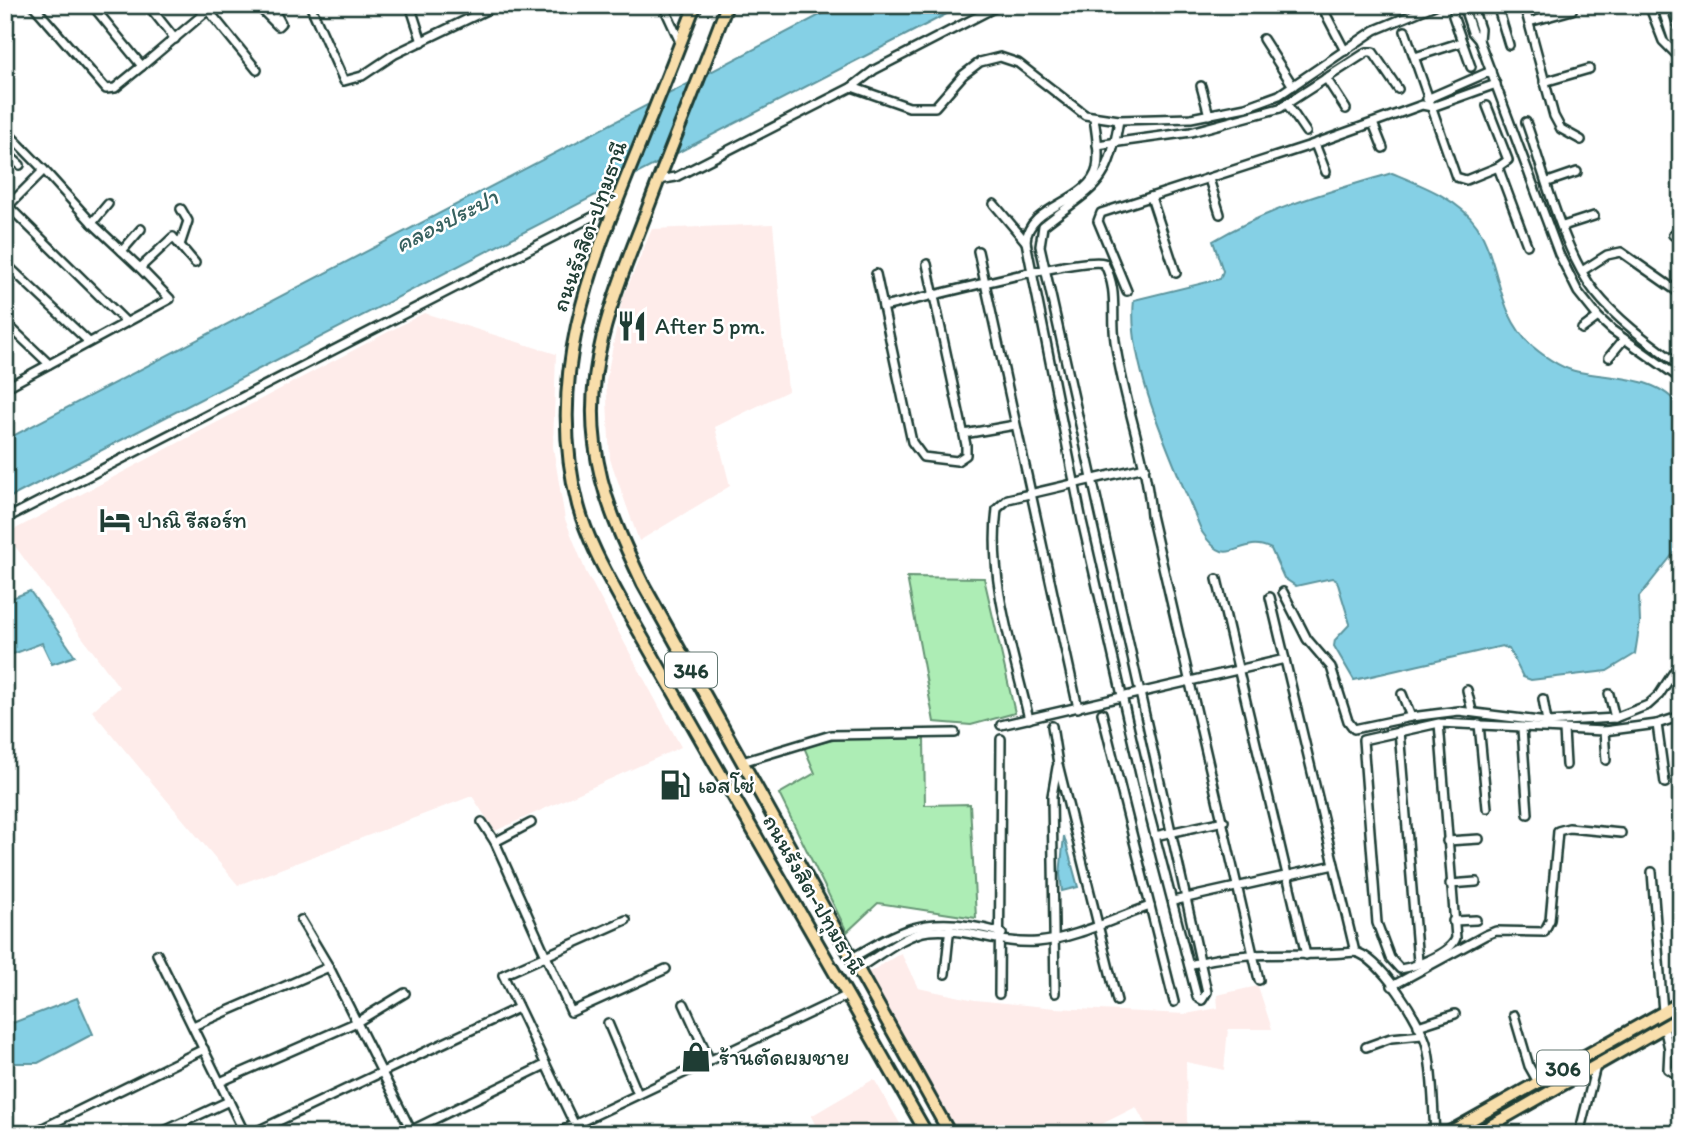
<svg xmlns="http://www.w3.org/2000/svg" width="1686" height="1139" viewBox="0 0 1686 1139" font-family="Itim,'Playpen Sans Thai',sans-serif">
	<rect width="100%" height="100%" fill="#fff"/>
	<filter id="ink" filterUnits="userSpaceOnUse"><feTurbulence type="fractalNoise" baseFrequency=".0143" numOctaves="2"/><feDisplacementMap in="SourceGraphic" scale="14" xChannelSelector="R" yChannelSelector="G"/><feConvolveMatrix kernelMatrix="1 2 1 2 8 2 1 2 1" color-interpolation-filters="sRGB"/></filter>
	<g filter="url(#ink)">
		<g fill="#feecea">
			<path d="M773,224L788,391L715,427L730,486L639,541L610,459L606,381L622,300L652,229Z"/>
			<path d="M424,313L556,354L553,447L565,519L586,572L681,747L495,831L472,796L238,885L92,711L119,687L6,534Z"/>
			<path d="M901,953L918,988L975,1000L1055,1008L1186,1014L1218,1008L1217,995L1258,986L1272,1029H1228L1224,1070L1186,1062L1187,1121L1192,1134H1151L1136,1107L1094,1128L1097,1134H959L868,973Z"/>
			<path d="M874,1079L906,1134H820L811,1116Z"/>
		</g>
		<g fill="#adedb5" stroke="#669574" stroke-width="2">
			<path d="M907,577L984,578L1015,713L971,725L934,722Z"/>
			<path d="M842,738H924L925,805L970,804L976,918L878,903L847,932L779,794L815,773L804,747Z"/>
		</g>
		<g fill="#85d0e5" stroke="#5c959e" stroke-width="2">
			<path d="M839,5H964L5,500V440Z"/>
			<path d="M1392,173C1421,185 1459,199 1477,226C1501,265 1496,313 1532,346C1545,357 1562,369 1579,372C1612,379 1660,375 1681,409V544L1639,597L1640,622L1635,654L1607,671L1531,680L1523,677L1509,649L1502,646L1354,680L1334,646L1335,640L1350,624L1337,581L1332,578L1296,586L1284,578L1271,549C1238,532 1230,575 1202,532C1177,469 1126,367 1134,300L1220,279L1223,271L1213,241C1271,207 1328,192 1392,173Z"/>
			<path d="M30,591L75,656L52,664L42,643L5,657V601Z"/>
			<path d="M1064,836L1078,887L1062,891L1060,874Z"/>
			<path d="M77,998L93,1034L38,1063H7L5,1026Z"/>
		</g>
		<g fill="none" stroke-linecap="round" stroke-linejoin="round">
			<g stroke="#1f3d34" stroke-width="12">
				<g id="minor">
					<path d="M33,5L106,89L115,88L142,66"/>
					<path d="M92,5L142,66L214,5"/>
					<path d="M148,5L175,39"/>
					<path d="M204,5L257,70"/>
					<path d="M257,5L278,26L281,23L271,5"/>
					<path d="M310,5L344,81L362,76L395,54L497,5"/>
					<path d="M410,5L422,42"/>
					<path d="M663,5L680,42"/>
					<path d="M1321,5L1345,51"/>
					<path d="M1463,5L1472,32L1479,40"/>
					<path d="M1472,5L1480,29L1479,40L1559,254L1578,292L1598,317L1612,330L1681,379"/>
					<path d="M1497,5L1509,45"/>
					<path d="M1524,5L1554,116L1561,129L1581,140"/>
					<path d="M1544,5L1548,17"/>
					<path d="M1649,5L1663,41L1681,59"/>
					<path d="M1661,5L1672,38L1681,48"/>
					<path d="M1453,16L1471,67"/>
					<path d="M1529,22L1572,10"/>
					<path d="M1405,31L1456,177L1466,180L1498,167L1527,245"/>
					<path d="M1263,39L1293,86"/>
					<path d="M1415,57L1462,42"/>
					<path d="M1326,78L1346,109"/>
					<path d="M1544,82L1589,69"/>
					<path d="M1201,86L1209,115"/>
					<path d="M852,87L874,70L1000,5"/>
					<path d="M1427,99L1491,71"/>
					<path d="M1287,104L1306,132"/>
					<path d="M1487,106L1508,160L1498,167"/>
					<path d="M1094,118C1096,133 1100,152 1097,168C1089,203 1027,205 1026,242L1082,521L1148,809L1197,997L1202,1000L1207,992L1040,246L1043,226C1093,186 1108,189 1119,120"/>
					<path d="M1526,122C1544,172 1563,251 1595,292C1618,321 1651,344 1681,366"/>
					<path d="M1373,123L1383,148"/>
					<path d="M5,130L44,170L5,209"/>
					<path d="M1315,144L1326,172"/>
					<path d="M1097,145L1191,132L1280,108L1367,52H1373L1398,89"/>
					<path d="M5,152L20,165"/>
					<path d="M44,170L92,223L140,268L173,237L195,263"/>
					<path d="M1209,179L1220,214"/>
					<path d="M658,180L676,177L852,87L909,107H935L963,75L980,62L1000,57L1018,63L1085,115L1119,120L1191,118L1246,107L1279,95L1375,30L1435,5"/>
					<path d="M1548,182L1577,172"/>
					<path d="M1151,197L1176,273"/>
					<path d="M994,204L1026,242"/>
					<path d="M8,206L126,322"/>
					<path d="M92,223L108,204"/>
					<path d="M1563,226L1594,216"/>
					<path d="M1673,235L1681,240"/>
					<path d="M180,245L188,221L181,209"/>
					<path d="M122,251L141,229"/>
					<path d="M978,251L1078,708"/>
					<path d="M5,263L89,342"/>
					<path d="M1582,271L1607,255L1621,252L1681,294"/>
					<path d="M876,274L912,442L923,457L957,461L966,455V445L927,264"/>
					<path d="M1127,291L1098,221L1101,213L1311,145L1422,105L1432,107L1496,84"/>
					<path d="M883,307C919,300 1080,256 1104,263C1119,292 1111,312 1115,341C1123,400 1146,455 1151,515L1259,980"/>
					<path d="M5,322L49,364"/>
					<path d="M1582,329L1598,317"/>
					<path d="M1609,357L1624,339"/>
					<path d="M5,388L170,299L140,268"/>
					<path d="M964,434L1015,425"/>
					<path d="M5,519L602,212L613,211"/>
					<path d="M1217,579L1306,955"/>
					<path d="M1283,592L1307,639L1331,667L1348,721L1354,729L1411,717L1459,711L1547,722L1615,718L1648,705L1659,695L1681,661"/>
					<path d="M1270,597L1355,952"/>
					<path d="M1467,690L1472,711"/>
					<path d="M1402,694L1411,717"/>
					<path d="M1609,694L1615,718"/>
					<path d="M1543,699L1547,722"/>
					<path d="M1102,713L1174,1002"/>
					<path d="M1029,719C1013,650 988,580 997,509L1008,499L1145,467"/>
					<path d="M1439,723L1456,938C1451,953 1415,967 1400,969L1390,958L1377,923L1363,740L1439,723L1604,731L1657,724L1681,716"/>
					<path d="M1479,724L1487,808"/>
					<path d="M1657,724L1665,783"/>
					<path d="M1001,725L1285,659"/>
					<path d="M1052,726L1058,764L1117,1001"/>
					<path d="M1522,729L1528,814"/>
					<path d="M1564,730L1566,765"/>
					<path d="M1399,731L1418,962"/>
					<path d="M1604,731L1606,760"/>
					<path d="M742,762L831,735L955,733"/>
					<path d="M482,822L495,842L571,1012L666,969"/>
					<path d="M1155,836L1224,821"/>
					<path d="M1447,841L1479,839"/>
					<path d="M495,842L531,823"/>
					<path d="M1652,872L1663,1012"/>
					<path d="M1450,884L1476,882"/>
					<path d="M1173,901L1334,865"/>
					<path d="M301,920L329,967L413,1134"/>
					<path d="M1453,921L1476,920"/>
					<path d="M157,954L245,1134"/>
					<path d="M852,958C894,934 919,917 970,926C981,928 993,929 1002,934"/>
					<path d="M1189,965C1248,948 1296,958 1355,952C1380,957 1421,1022 1427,1046C1433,1074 1433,1105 1435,1134"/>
					<path d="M857,969C879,956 904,934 929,931C965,927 1000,945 1037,942C1074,939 1115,918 1150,906"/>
					<path d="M945,974L950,926"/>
					<path d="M1392,986L1486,935L1496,931L1544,932L1550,920L1558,831L1569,828L1621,833"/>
					<path d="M1055,993L1052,796L1057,767"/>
					<path d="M999,994L1001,739"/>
					<path d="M684,1004L710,1061"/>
					<path d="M1514,1015L1529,1066L1538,1082"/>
					<path d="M608,1023L638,1094"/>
					<path d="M193,1026L329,967"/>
					<path d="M1418,1026L1455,1014"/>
					<path d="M1664,1026L1669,1049L1668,1069L1681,1077"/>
					<path d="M1366,1047L1391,1038L1422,1035"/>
					<path d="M220,1082L357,1022L405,993"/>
					<path d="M31,1134L204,1049"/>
					<path d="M158,1134L229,1101"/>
					<path d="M251,1134L518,1008"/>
					<path d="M404,1134L545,1065"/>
					<path d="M555,1134L848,995"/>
					<path d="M579,1134L503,975L626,920"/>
					<path d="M1579,1134L1596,1066"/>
				</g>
			</g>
			<g stroke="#1f3d34" stroke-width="16">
				<g id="primary">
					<path d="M695,5C676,55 656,105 636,154C589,269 545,379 578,505C587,539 605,571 622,602L927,1134"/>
					<path d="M727,5C701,75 672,144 646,213C617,289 584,361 595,444C601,495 621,538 643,584L950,1134"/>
					<path d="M1446,1134L1681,1002"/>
					<path d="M1476,1134L1681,1017"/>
				</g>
			</g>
			<g stroke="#1f3d34" stroke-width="18">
				<path id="motorway" d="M694,8V5"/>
			</g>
			<use href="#minor" stroke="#fff" stroke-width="7"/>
			<use href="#primary" stroke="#f8deab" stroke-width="10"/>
			<use href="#motorway" stroke="#f8deab" stroke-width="12"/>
		</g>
	</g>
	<defs>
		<g id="restaurant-bare" transform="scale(2.415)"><path d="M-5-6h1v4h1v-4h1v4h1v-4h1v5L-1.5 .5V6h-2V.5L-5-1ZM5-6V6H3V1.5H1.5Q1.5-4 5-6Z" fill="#1f3d34" stroke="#fff" stroke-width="2.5" paint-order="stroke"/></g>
		<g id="hotel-bare" transform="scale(2.415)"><path d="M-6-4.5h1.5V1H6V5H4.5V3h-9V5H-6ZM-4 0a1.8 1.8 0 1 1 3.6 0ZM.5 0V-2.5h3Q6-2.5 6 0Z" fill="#1f3d34" stroke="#fff" stroke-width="2.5" paint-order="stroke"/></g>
		<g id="fuel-bare" transform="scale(2.415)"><path d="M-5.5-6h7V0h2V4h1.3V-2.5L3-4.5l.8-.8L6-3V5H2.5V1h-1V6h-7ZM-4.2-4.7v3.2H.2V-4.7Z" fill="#1f3d34" stroke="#fff" stroke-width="2.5" paint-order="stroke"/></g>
		<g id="shop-bare" transform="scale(2.415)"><path d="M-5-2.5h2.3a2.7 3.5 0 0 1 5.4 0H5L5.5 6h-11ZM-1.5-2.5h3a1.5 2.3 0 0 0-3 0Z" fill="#1f3d34" stroke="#fff" stroke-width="2.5" paint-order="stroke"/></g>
	</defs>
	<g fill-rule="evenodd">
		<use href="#restaurant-bare" x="632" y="326"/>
		<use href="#hotel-bare" x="115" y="520"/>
		<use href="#fuel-bare" x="675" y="785"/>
		<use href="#shop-bare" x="696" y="1057"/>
	</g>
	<g text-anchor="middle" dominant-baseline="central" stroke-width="5" stroke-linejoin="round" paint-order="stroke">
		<g fill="#fff" stroke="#627771" stroke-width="2">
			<rect x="665" y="652.5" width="52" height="35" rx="5"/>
			<rect x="1537" y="1050.5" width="52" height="35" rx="5"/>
		</g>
		<g font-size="21" font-weight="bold" fill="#1f3d34">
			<text x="691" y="670">346</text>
			<text x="1563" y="1068">306</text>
		</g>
		<g font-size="23" fill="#1f3d34" stroke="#fff">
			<text transform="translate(589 226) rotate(-70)">ถนนรังสิต-ปทุมธานี</text>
			<text transform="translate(814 894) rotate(60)">ถนนรังสิต-ปทุมธานี</text>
		</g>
		<g font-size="23" fill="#1f3d34" stroke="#fff" text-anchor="start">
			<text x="655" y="326">After 5 pm.</text>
			<text x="138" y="520">ปาณิ รีสอร์ท</text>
			<text x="698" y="785">เอสโซ่</text>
			<text x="719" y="1057">ร้านตัดผมชาย</text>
		</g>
		<g font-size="24" font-style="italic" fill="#386260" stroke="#fff">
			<text transform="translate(446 220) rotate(-27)">คลองประปา</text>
		</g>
	</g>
	<rect width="1686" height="1139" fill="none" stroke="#fff" stroke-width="28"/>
	<rect x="14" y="14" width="1658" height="1111" fill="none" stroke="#1f3d34" stroke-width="2.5" filter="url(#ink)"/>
</svg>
